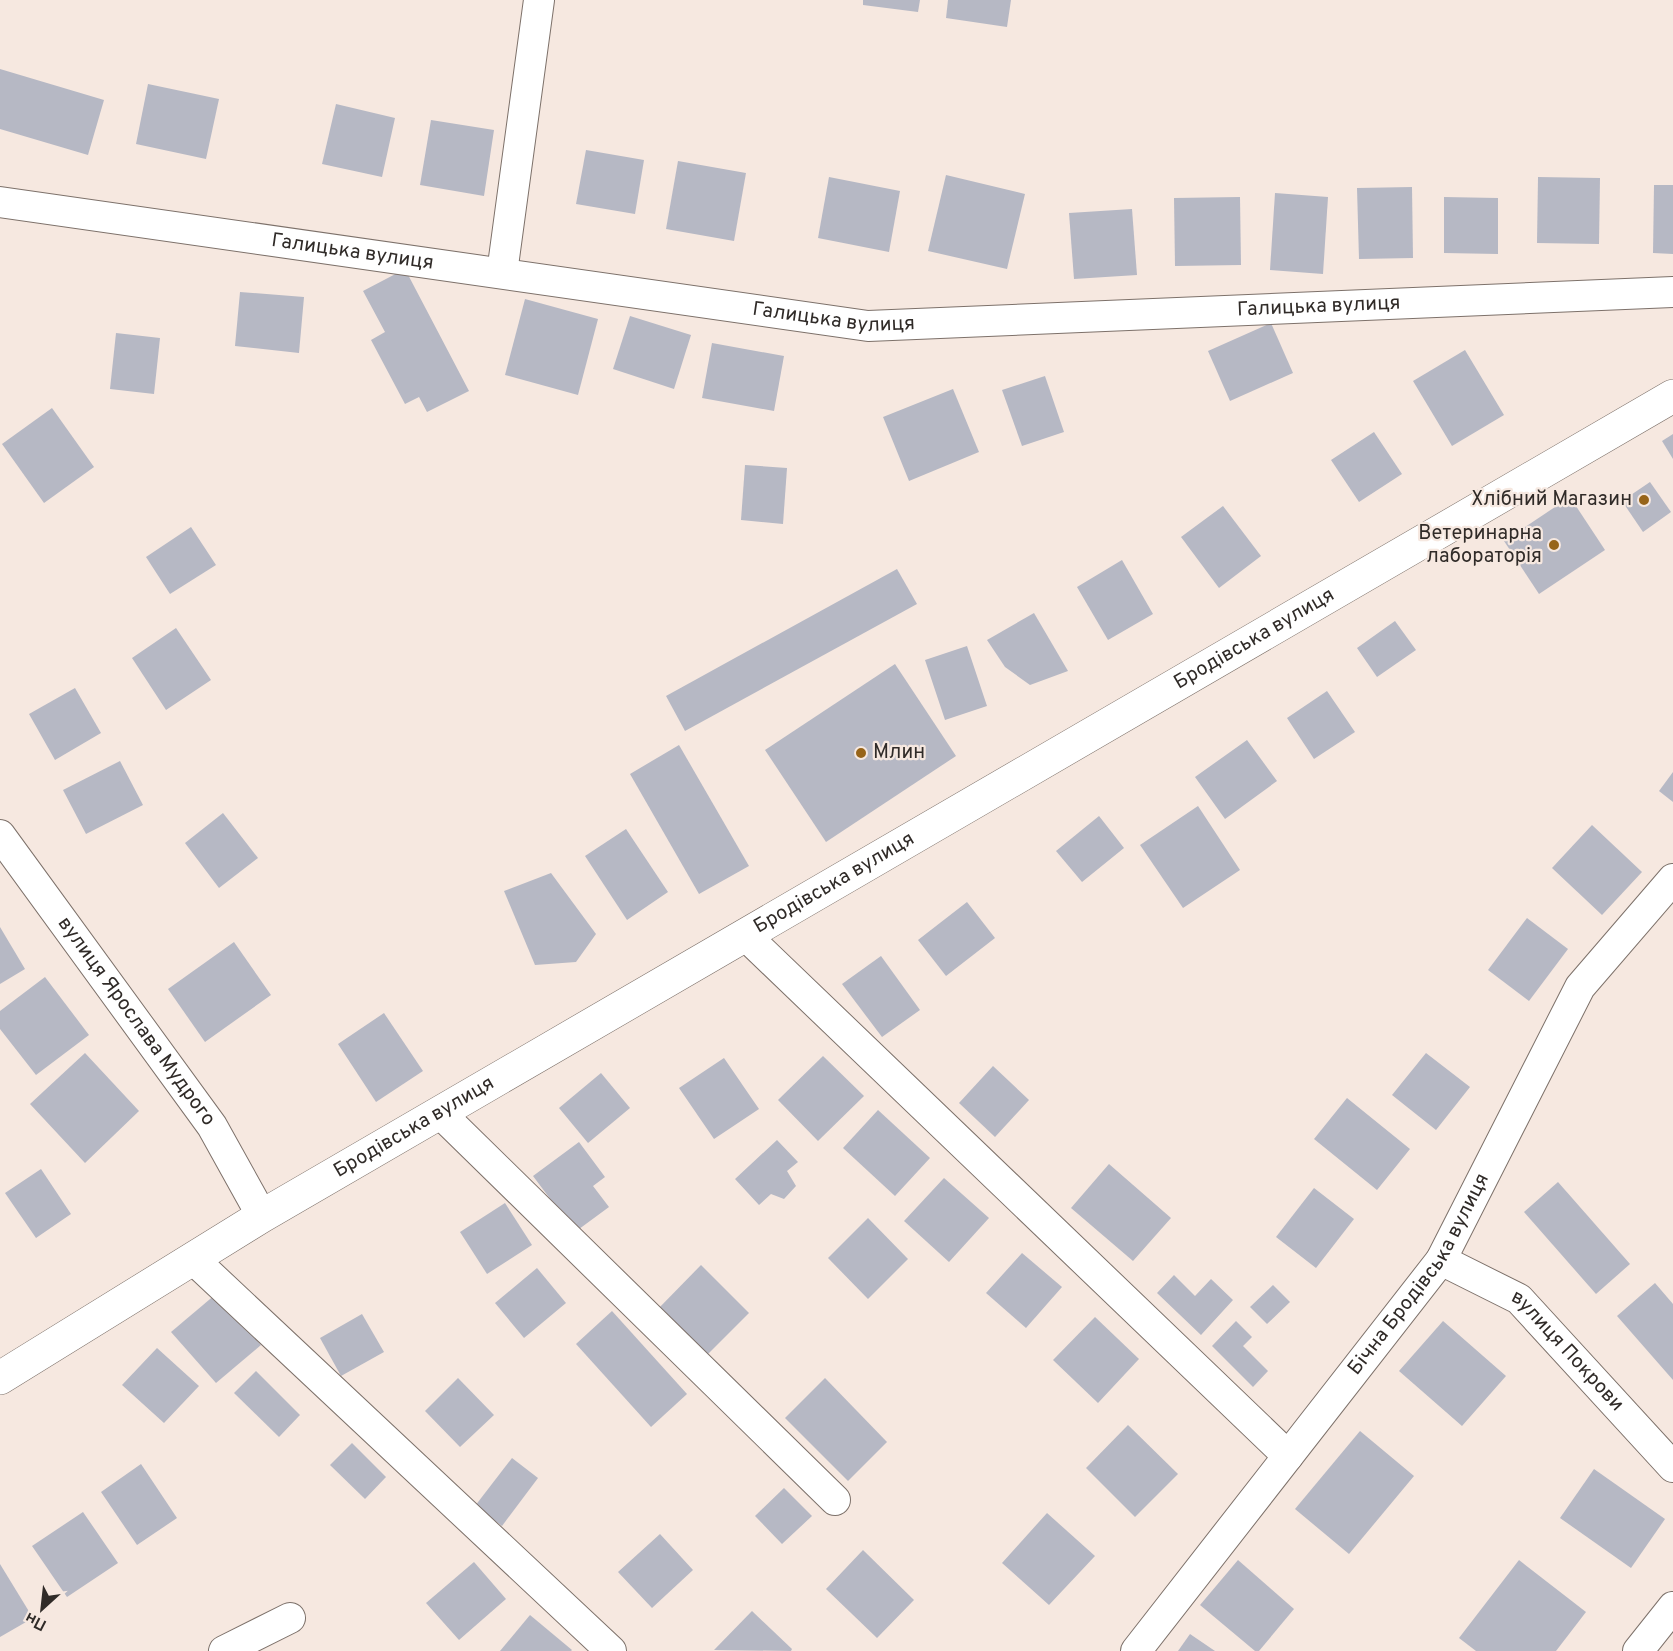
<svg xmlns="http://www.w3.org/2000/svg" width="1673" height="1651" viewBox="0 0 1673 1651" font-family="Overpass,sans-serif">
	<rect width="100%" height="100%" fill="#f6e8e0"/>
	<g fill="#b6b8c4">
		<path d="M863,0H920L918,12L863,5Z"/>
		<path d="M948,0H1011L1007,27L946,18Z"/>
		<path d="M0,69L104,100L88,155L0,129Z"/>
		<path d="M148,84L219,99L206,159L136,144Z"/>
		<path d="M336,104L395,118L382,177L322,164Z"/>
		<path d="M431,120L494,130L484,196L420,185Z"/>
		<path d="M586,150L644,160L635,214L576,204Z"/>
		<path d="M678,161L746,173L734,241L666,229Z"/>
		<path d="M946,175L1025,194L1007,269L928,251Z"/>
		<path d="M829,177L900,191L889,252L818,238Z"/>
		<path d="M1538,177L1600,178L1599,244L1537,243Z"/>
		<path d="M1654,185H1673V254L1653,253Z"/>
		<path d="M1412,187L1413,258L1359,259L1357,188Z"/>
		<path d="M1275,193L1328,197L1323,274L1270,270Z"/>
		<path d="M1240,197L1241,265L1175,266L1174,198Z"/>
		<path d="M1444,197L1498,198V254L1444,253Z"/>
		<path d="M1132,209L1137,275L1074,279L1069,213Z"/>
		<path d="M405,269L469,391L427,412L419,397L405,404L371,340L385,332L363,291Z"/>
		<path d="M240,292L304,297L299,353L235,346Z"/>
		<path d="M525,299L598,319L578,395L505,375Z"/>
		<path d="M630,316L691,335L674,389L613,369Z"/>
		<path d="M1271,323L1293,373L1230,401L1208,351Z"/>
		<path d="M116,333L160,338L154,394L110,389Z"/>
		<path d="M712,343L784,356L774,411L702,398Z"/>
		<path d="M1465,350L1504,415L1452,446L1413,381Z"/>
		<path d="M1045,376L1064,432L1022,446L1002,390Z"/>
		<path d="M953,389L979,452L909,481L883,417Z"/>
		<path d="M52,408L94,467L44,503L2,444Z"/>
		<path d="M1374,432L1402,474L1359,502L1331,460Z"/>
		<path d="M1673,434V459L1662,441Z"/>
		<path d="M745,465L787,468L783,524L741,520Z"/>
		<path d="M1650,482L1671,512L1643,532L1622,501Z"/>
		<path d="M1570,497L1605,550L1539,594L1504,541Z"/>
		<path d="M1223,506L1261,556L1219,588L1181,537Z"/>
		<path d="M191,527L216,565L170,594L146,557Z"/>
		<path d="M1122,560L1153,614L1108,640L1077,587Z"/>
		<path d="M897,569L917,604L685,731L666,696Z"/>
		<path d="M1034,613L1068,671L1030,685L1005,667L987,640Z"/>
		<path d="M1395,621L1416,650L1377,677L1357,648Z"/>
		<path d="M176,628L211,680L166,710L132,658Z"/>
		<path d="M967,646L987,706L945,720L925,660Z"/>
		<path d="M895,664L956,756L826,842L765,750Z"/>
		<path d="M75,688L101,733L55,760L29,714Z"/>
		<path d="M1327,691L1355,732L1314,759L1287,718Z"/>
		<path d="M1247,740L1277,781L1225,819L1195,777Z"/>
		<path d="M679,745L749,866L699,894L630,774Z"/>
		<path d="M120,761L143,805L86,834L63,790Z"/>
		<path d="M1673,772V802L1659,791Z"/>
		<path d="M1198,806L1240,870L1183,908L1140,845Z"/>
		<path d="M223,813L258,858L219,888L185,843Z"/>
		<path d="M1099,816L1124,848L1082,882L1056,851Z"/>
		<path d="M1592,825L1642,872L1602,915L1552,868Z"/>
		<path d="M626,829L668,892L627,920L585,856Z"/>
		<path d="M551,873L596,934L576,962L535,965L504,891Z"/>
		<path d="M967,902L995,938L946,976L918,940Z"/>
		<path d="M1527,918L1568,949L1529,1001L1488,970Z"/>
		<path d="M0,927L25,969L0,984Z"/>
		<path d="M234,942L271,995L205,1042L168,989Z"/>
		<path d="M881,956L920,1010L882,1037L842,984Z"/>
		<path d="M45,977L89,1035L36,1075L0,1029V1011Z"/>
		<path d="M384,1013L423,1071L376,1102L338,1044Z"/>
		<path d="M85,1053L139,1111L85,1163L30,1104Z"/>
		<path d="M1426,1053L1470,1087L1436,1130L1392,1095Z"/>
		<path d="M823,1056L864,1096L818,1141L778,1100Z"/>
		<path d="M724,1058L759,1109L714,1139L679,1088Z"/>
		<path d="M993,1066L1029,1100L995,1137L959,1103Z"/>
		<path d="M601,1073L630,1108L588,1143L559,1108Z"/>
		<path d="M1347,1098L1410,1149L1377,1190L1314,1139Z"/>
		<path d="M878,1110L930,1158L895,1196L843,1148Z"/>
		<path d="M777,1140L798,1162L787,1171L796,1186L784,1199L771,1194L759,1205L735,1179Z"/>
		<path d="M579,1142L605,1177L593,1186L609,1207L575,1232L533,1176Z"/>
		<path d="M1109,1164L1171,1218L1133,1261L1071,1208Z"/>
		<path d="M41,1169L71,1214L36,1238L5,1193Z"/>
		<path d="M944,1178L989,1218L949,1262L904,1221Z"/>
		<path d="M1558,1182L1630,1264L1596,1294L1524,1212Z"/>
		<path d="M1314,1188L1354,1219L1316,1268L1276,1237Z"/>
		<path d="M505,1203L532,1245L487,1274L460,1232Z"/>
		<path d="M868,1218L908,1259L868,1299L828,1258Z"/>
		<path d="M1022,1253L1062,1287L1026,1328L986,1293Z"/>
		<path d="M701,1265L749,1313L705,1357L657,1310Z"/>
		<path d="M537,1268L566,1303L524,1338L495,1303Z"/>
		<path d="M1174,1275L1195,1296L1211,1279L1233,1300L1201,1335L1157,1293Z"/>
		<path d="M1655,1283L1673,1304V1380L1617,1316Z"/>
		<path d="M1273,1285L1290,1302L1267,1324L1250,1307Z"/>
		<path d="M216,1294L261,1345L216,1383L171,1332Z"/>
		<path d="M612,1311L687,1394L651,1427L576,1344Z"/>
		<path d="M362,1314L384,1352L341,1376L320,1338Z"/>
		<path d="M1095,1317L1139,1359L1098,1403L1053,1360Z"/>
		<path d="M1236,1321L1252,1337L1243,1346L1268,1371L1253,1387L1212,1346Z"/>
		<path d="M1443,1321L1506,1376L1462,1426L1399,1371Z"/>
		<path d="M157,1348L199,1386L164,1423L122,1385Z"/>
		<path d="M256,1371L300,1415L279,1437L234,1393Z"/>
		<path d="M458,1378L494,1415L460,1447L425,1411Z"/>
		<path d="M825,1378L887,1442L848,1481L785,1418Z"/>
		<path d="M1128,1425L1178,1474L1135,1517L1086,1468Z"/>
		<path d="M1360,1431L1414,1476L1349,1554L1295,1509Z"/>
		<path d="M352,1443L386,1477L365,1499L330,1465Z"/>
		<path d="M512,1458L538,1478L502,1526L475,1506Z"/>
		<path d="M141,1464L177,1518L137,1545L101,1492Z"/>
		<path d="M1594,1469L1665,1519L1631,1568L1560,1518Z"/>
		<path d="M784,1488L812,1516L782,1544L755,1516Z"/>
		<path d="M83,1512L118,1563L67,1597L32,1546Z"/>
		<path d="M1047,1513L1095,1556L1049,1605L1002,1563Z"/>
		<path d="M660,1534L693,1570L652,1608L618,1572Z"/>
		<path d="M863,1550L914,1600L877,1638L826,1589Z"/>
		<path d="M1238,1560L1294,1609L1259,1651H1255L1200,1605Z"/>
		<path d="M1519,1560L1586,1612L1556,1651H1476L1459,1638Z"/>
		<path d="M474,1562L506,1599L459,1640L426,1603Z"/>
		<path d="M0,1564L33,1618L0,1637Z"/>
		<path d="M752,1611L792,1649L791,1651L714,1650Z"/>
		<path d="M530,1615L572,1650L571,1651H500Z"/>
		<path d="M1190,1634L1215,1651H1178Z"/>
	</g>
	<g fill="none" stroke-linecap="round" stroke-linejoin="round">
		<g stroke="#7d716a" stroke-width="32">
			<g id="minor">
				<path id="s1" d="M0,202L868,326L1673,292"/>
				<path d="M502,273L539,0"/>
				<path id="s2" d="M0,835L212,1126L262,1216"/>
				<path d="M745,935L1288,1456"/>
				<path d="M440,1113L835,1500"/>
				<path d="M193,1259L611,1651"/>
				<path id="s3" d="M1441,1260L1519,1299L1673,1467"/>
				<path d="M224,1651L290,1618"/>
				<path id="s4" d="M1136,1651L1441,1260L1580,987L1673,879"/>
				<path d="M1638,1651L1673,1607"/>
			</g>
		</g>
		<g stroke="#7d716a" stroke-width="34">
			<g id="tertiary">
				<path id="s5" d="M0,1378L262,1216L1673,396"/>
			</g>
		</g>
		<use href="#minor" stroke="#fff" stroke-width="30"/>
		<use href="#tertiary" stroke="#fff" stroke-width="33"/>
	</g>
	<g fill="#976419" stroke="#f6e8e0" stroke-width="2">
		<circle cx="1644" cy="500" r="6"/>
		<circle cx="1554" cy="545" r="6"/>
		<circle cx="861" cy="753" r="6"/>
	</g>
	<g text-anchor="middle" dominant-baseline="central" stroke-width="4.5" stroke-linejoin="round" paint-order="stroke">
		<g font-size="20" fill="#302b28" stroke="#f6e8e0">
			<text stroke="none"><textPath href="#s1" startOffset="356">Галицька вулиця</textPath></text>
			<text stroke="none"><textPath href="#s1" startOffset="1328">Галицька вулиця</textPath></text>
			<text stroke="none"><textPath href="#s1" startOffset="842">Галицька вулиця</textPath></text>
			<text stroke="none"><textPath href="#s5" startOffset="1456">Бродівська вулиця</textPath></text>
			<text stroke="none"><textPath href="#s5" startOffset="970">Бродівська вулиця</textPath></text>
			<text stroke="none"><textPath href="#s2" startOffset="231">вулиця Ярослава Мудрого</textPath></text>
			<text stroke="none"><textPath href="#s5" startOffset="484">Бродівська вулиця</textPath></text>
			<text stroke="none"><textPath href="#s4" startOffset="472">Бічна Бродівська вулиця</textPath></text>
			<text stroke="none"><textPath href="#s3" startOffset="158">вулиця Покрови</textPath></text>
		</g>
		<g font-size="20" fill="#302b28" stroke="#f6e8e0" text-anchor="end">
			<text x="1632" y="500">Хлібний Магазин</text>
			<text x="1542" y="534">Ветеринарна<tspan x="1542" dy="23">лабораторія</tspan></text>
			<text x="873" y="753" text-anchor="start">Млин</text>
		</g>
	</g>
	<g transform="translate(42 1609) rotate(207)" stroke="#f6e8e0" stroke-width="4.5" paint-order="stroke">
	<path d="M0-4.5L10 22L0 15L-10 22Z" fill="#302b28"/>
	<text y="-9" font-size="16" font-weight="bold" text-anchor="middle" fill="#302b28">Пн</text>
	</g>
</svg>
